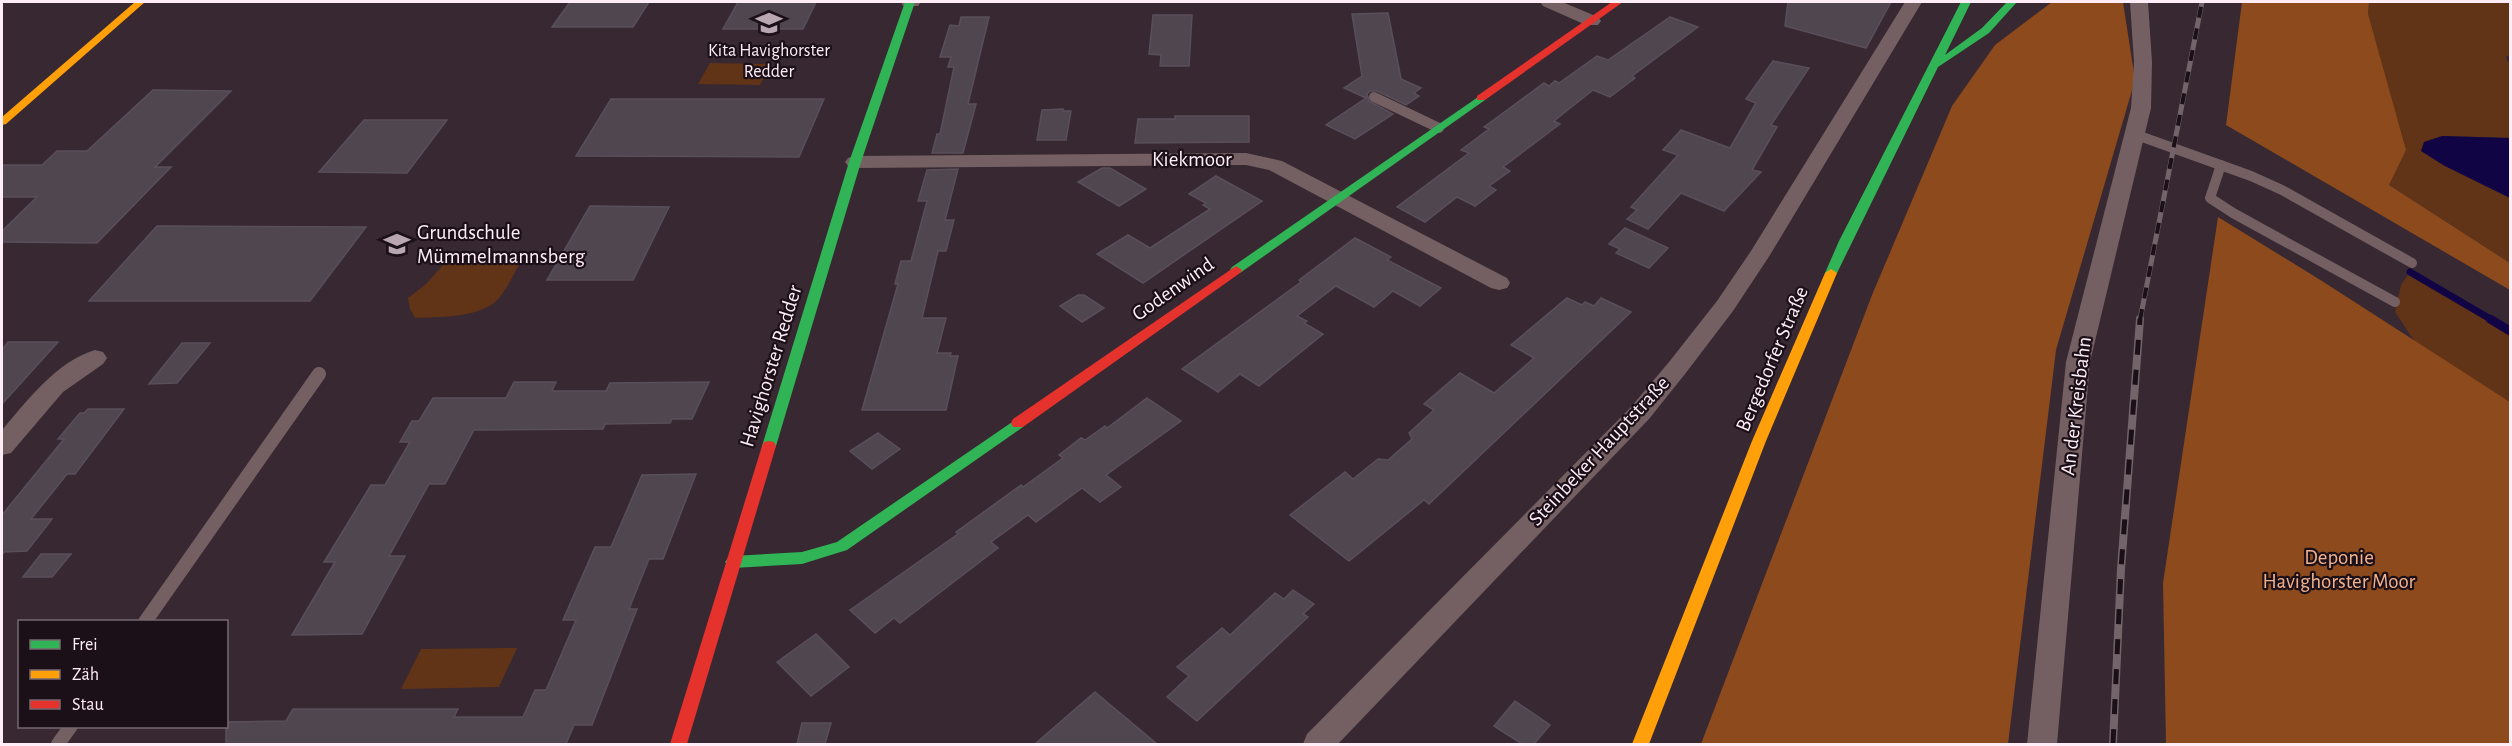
<svg xmlns="http://www.w3.org/2000/svg" width="2512" height="746" viewBox="0 0 2512 746" font-family="'Alegreya Sans',sans-serif">
	<rect width="100%" height="100%" fill="#372832"/>
	<g fill="#613317">
		<path d="M2369,2H2510V56H2506L2507,61L2510,63V138L2442,136L2443,165L2510,198V263L2389,185L2368,14Z"/>
		<path d="M710,63L771,64L760,85L698,84Z"/>
		<path d="M522,259C516,270 503,297 494,303C473,318 440,317 415,318L410,309L408,298L426,284L443,265L456,260Z"/>
		<path d="M2410,272L2510,331V402L2415,342L2395,312L2401,285Z"/>
		<path d="M517,648L499,687L401,689L421,649Z"/>
	</g>
	<g fill="#8d4a1c">
		<path d="M2052,2H2123L2135,80L2056,350L2008,744H1701L1872,295L1952,106L1995,45Z"/>
		<path d="M2242,2H2369L2368,14L2406,150L2389,185L2510,263V290L2226,125Z"/>
		<path d="M2218,217L2322,281L2510,402V744H2166L2163,583Z"/>
	</g>
	<path fill="#100445" d="M2442,136L2510,138V198L2443,165L2421,151L2424,142Z"/>
	<g fill="none" stroke-linecap="round" stroke-linejoin="round">
		<path stroke="#100445" stroke-width="7" d="M2410,272L2492,320"/>
		<path stroke="#100445" stroke-width="9" d="M2490,319L2510,331"/>
	</g>
	<g fill="#504650" stroke="#594f5a" stroke-width="1.5">
		<path d="M570,2H649L633,27H552Z"/>
		<path d="M738,2H816L803,29H723Z"/>
		<path d="M1788,2H1891L1866,48L1785,26Z"/>
		<path d="M1388,13L1401,79L1421,88L1414,93L1419,96L1406,105L1377,91H1370L1367,94L1369,101L1393,114L1355,139L1326,125L1366,98L1344,88L1362,76L1352,14Z"/>
		<path d="M1153,15H1192L1189,66H1160L1161,55L1149,54Z"/>
		<path d="M961,17H989L968,104H976L963,153H932L937,134H940L954,67H948L951,57H940L950,25L959,26Z"/>
		<path d="M1670,17L1698,27L1632,76L1635,78L1610,97L1593,90L1554,121L1560,124L1503,167L1510,171L1489,186L1496,190L1475,206L1457,197L1425,222L1397,207L1469,153L1461,150L1489,129L1484,127L1544,83L1549,86L1555,81L1559,83L1597,56L1608,60Z"/>
		<path d="M1773,61L1809,68L1771,125L1777,127L1752,170L1761,172L1724,211L1681,193L1648,229L1627,219L1637,210L1631,207L1678,155L1663,150L1681,130L1730,148L1756,103L1746,99Z"/>
		<path d="M153,90L231,91L155,167H171L97,243L2,242V231L37,197H2V165H42L57,151H87Z"/>
		<path d="M611,99H824L799,157L576,156Z"/>
		<path d="M1063,109V111H1071L1066,140H1037L1042,110Z"/>
		<path d="M1175,116H1249V142L1135,143L1138,119H1175Z"/>
		<path d="M364,120H447L407,173L319,172Z"/>
		<path d="M1102,168H1110L1146,189L1119,206L1078,182Z"/>
		<path d="M958,169L945,220H954L946,251H938L922,318H946L937,353H951L950,356H958L946,410H862L898,284H895L901,261H911L927,201H918L927,170Z"/>
		<path d="M1216,176L1262,201L1143,283L1097,254L1128,235L1150,248L1210,209L1203,205L1206,203L1189,194Z"/>
		<path d="M590,206L669,207L633,280H547Z"/>
		<path d="M157,226L366,227L310,301H89Z"/>
		<path d="M1625,228L1668,248L1649,268L1616,253L1620,249L1609,244Z"/>
		<path d="M1355,238L1391,257L1387,260L1441,288L1420,306L1393,291L1374,307L1336,286L1297,316L1307,321L1304,323L1323,334L1259,386L1240,374L1218,392L1182,369L1301,282L1299,280Z"/>
		<path d="M1078,295H1084L1104,308L1082,322L1060,306Z"/>
		<path d="M1567,298L1582,305L1585,302L1594,306L1601,298L1631,312L1429,504L1424,500L1349,561L1290,515L1345,472L1353,479L1378,459L1388,460L1412,439L1409,433L1434,410L1424,404L1460,373L1494,393L1534,358L1511,345Z"/>
		<path d="M8,342H58L2,404V350Z"/>
		<path d="M182,343H210L177,383L149,384Z"/>
		<path d="M514,382H556L552,391H606L610,383L709,382L692,419H672L670,423L605,424L603,429L474,430L445,484H429L389,556H405L362,634L292,635L335,562H324L371,485H385L410,442H400L412,421H419L433,398H506Z"/>
		<path d="M1147,398L1181,421L1106,475L1121,487L1100,502L1082,488L1036,522L1028,515L991,542L998,548L900,623L894,618L875,633L850,610L958,534L956,532L1021,485L1023,487L1063,458L1059,455L1081,438L1085,440L1105,426L1107,428Z"/>
		<path d="M88,409H124L75,474H67L31,519H52L27,551L4,552L2,555V515L64,439H58L80,413H84Z"/>
		<path d="M878,433L900,449L872,469L850,451Z"/>
		<path d="M696,474L663,559H649L629,609H637L592,725H574L566,744H226V722L286,721L293,709H458L454,717H523L535,690H546L576,620H563L595,547H611L642,475Z"/>
		<path d="M41,554H71L52,577H23Z"/>
		<path d="M1293,590L1314,604L1303,614L1308,617L1197,721L1167,697L1189,676L1177,667L1222,628L1230,635L1275,593L1284,599Z"/>
		<path d="M816,634L849,667L811,696L777,662Z"/>
		<path d="M1095,692L1157,744H1035Z"/>
		<path d="M1515,701L1550,725L1534,744H1522L1494,726Z"/>
		<path d="M802,723H831L825,744H797Z"/>
	</g>
	<g fill="none" stroke-linecap="round" stroke-linejoin="round">
		<g stroke="#746062" stroke-width="10">
			<path d="M1374,97L1439,128"/>
			<path d="M2134,134L2251,176L2282,190L2412,263"/>
			<path d="M2221,165L2210,198L2233,213L2395,302"/>
		</g>
		<g stroke="#746062" stroke-width="14">
			<path d="M145,622L319,374"/>
			<path d="M58,744L71,726"/>
		</g>
		<g fill="#746062" fill-rule="evenodd">
			<path d="M901,2H921L918,6H903Z"/>
			<path d="M1540,2H1562L1598,17L1601,21L1598,25H1586L1543,6Z"/>
			<path d="M1905,2H1922L1770,255L1733,311L1685,374L1649,419L1338,744H1303L1307,734L1631,407L1669,362L1717,301L1751,251Z"/>
			<path d="M2130,2H2148L2152,62L2151,108L2090,362L2057,744H2027L2066,362L2131,108L2134,62Z"/>
			<path d="M1246,153L1282,161L1507,278L1510,283L1507,288L1499,290L1491,288L1269,170L1246,165L855,168L848,166L845,162L848,158L855,156Z"/>
			<path d="M95,350L103,352L107,358L103,364L63,392L11,453L2,455V430C27,401 57,361 95,350Z"/>
		</g>
		<g fill="#30b455" fill-rule="evenodd">
			<path d="M905,2H915L861,162L776,446L774,450H764L762,446L849,162Z"/>
			<path d="M1961,2H1971L1945,55L1982,28L2007,2H2017L1989,33L1938,67L1837,273L1835,276H1827L1825,273L1839,241Z"/>
			<path d="M1481,95L1486,98L1485,100L1240,273H1232L1230,270L1232,267Z"/>
			<path d="M1018,418L1023,419L1025,423L1023,427L847,550L802,564L733,568L728,566L725,562L728,558L733,556L802,552L837,542Z"/>
		</g>
		<g fill="#ff9f0a" fill-rule="evenodd">
			<path d="M135,2H145L6,124L2,125V117Z"/>
			<path d="M1831,269L1837,273L1766,441L1649,744H1632L1752,441L1825,273Z"/>
		</g>
		<g fill="#e5322d" fill-rule="evenodd">
			<path d="M1612,2H1623L1485,100H1477V96Z"/>
			<path d="M1236,266L1242,270L1240,273L1023,427H1013L1011,423L1013,419Z"/>
			<path d="M769,441L774,442L776,446L687,744H670L762,446L764,442Z"/>
		</g>
		<g stroke="#736469" stroke-width="5">
			<path id="rail-far1" d="M2140,320L2202,2"/>
		</g>
		<g stroke="#736469" stroke-width="8">
			<path id="rail" d="M2113,744L2121,569L2140,319"/>
		</g>
		<use href="#rail-far1" stroke="#1c1018" stroke-width="4" stroke-dasharray="11" stroke-linecap="butt"/>
		<use href="#rail" stroke="#1c1018" stroke-width="5" stroke-dasharray="15" stroke-linecap="butt"/>
	</g>
	<defs>
		<g id="school-bare" transform="scale(2.07)"><path d="M0-5L7-2L0 1L-7-2ZM-4 1L0 2.5L4 1V4Q0 6-4 4Z" fill="#b8a7b1" stroke="#1c1018" stroke-width="2.5" paint-order="stroke"/></g>
	</defs>
	<g fill-rule="evenodd">
		<use href="#school-bare" x="769" y="23"/>
		<use href="#school-bare" x="397" y="244"/>
	</g>
	<g text-anchor="middle" dominant-baseline="central" stroke-width="4.5" stroke-linejoin="round" paint-order="stroke">
		<g font-size="18" fill="#feecf6" stroke="#1c1018">
			<text x="769" y="51">Kita Havighorster<tspan x="769" dy="21">Redder</tspan></text>
		</g>
		<g font-size="21" fill="#feecf6" stroke="#1c1018">
			<text x="1192" y="159">Kiekmoor</text>
			<text transform="translate(1173 289) rotate(-35)">Godenwind</text>
			<text transform="translate(1772 359) rotate(-67)">Bergedorfer Straße</text>
			<text transform="translate(771 366) rotate(-73)">Havighorster Redder</text>
			<text transform="translate(2076 406) rotate(-83)">An der Kreisbahn</text>
			<text transform="translate(1599 451) rotate(-47)">Steinbeker Hauptstraße</text>
		</g>
		<g font-size="21" fill="#feecf6" stroke="#1c1018" text-anchor="start">
			<text x="417" y="232">Grundschule<tspan x="417" dy="24">Mümmelmannsberg</tspan></text>
		</g>
		<g font-size="21" fill="#f1b28d" stroke="#1c1018">
			<text x="2339" y="557">Deponie<tspan x="2339" dy="24">Havighorster Moor</tspan></text>
		</g>
	</g>
	<rect width="2512" height="746" fill="none" stroke="#feecf6" stroke-width="6"/>
	<rect x="18" y="620" width="210" height="108" fill="#1c1018" stroke="#766871" stroke-width="1.5"/>
	<rect x="30" y="640" width="30" height="9" fill="#30b455" stroke="#766871" stroke-width="1.5"/>
	<text x="72" y="650" font-size="18" fill="#feecf6">Frei</text>
	<rect x="30" y="670" width="30" height="9" fill="#ff9f0a" stroke="#766871" stroke-width="1.5"/>
	<text x="72" y="680" font-size="18" fill="#feecf6">Zäh</text>
	<rect x="30" y="700" width="30" height="9" fill="#e5322d" stroke="#766871" stroke-width="1.5"/>
	<text x="72" y="710" font-size="18" fill="#feecf6">Stau</text>
</svg>
